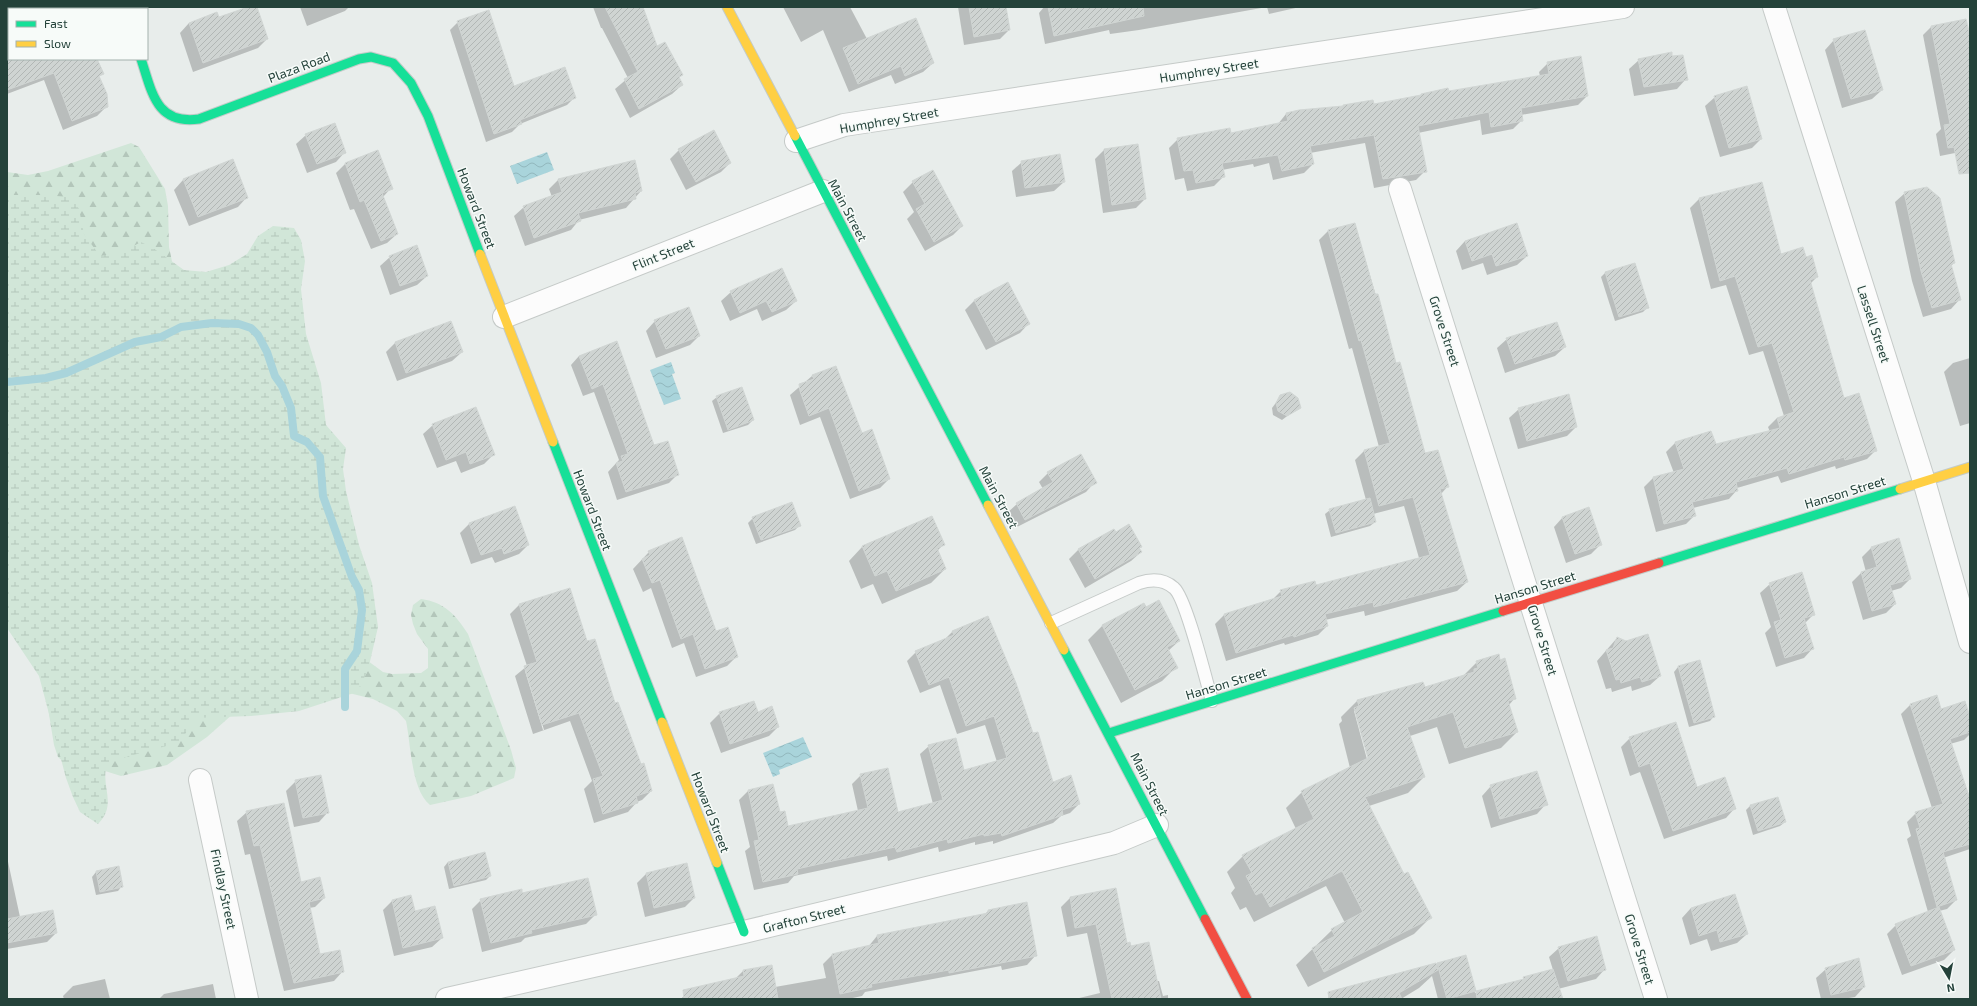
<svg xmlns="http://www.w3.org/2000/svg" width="1977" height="1006" viewBox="0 0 1977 1006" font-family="'Exo 2',sans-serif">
	<defs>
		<pattern id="forest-firs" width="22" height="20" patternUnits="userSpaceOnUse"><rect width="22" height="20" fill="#d1e6d8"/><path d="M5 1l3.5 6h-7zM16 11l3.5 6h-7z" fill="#b3c6ba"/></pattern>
		<pattern id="wetland-marsh" width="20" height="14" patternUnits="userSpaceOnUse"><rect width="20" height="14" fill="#d1e6d8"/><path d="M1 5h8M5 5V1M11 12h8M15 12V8" fill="none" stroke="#b3c6ba"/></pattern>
		<pattern id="water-waves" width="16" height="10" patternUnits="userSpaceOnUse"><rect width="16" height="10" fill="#a9d4db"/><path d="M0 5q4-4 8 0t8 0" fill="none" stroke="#91b7bd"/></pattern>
		<pattern id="building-hatch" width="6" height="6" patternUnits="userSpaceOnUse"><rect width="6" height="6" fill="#cfd4d2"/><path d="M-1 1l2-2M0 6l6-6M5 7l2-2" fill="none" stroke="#b2b7b5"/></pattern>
	</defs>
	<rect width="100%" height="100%" fill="#e8edeb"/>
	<path fill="url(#forest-firs)" d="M131,143L139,147L165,189L168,206L169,247L173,266L368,661L383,672L392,674L421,673L428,668V649L417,634L413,624L411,615L413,605L421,599C444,602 456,615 468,634L511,750L516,768L514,778L471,796L430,805C411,790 411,744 406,721L397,711L373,699L329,688L243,705L207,737L167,765L121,776L105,771L99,772L72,770L58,757L54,745L36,635L7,591V172L28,175L48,171Z"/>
	<path fill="url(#wetland-marsh)" d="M7,195H41L72,197L79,209L84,234L100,256L120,253L141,242L153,248L184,270L206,272L229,265L247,254L258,236L273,226L294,228L301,240L305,261L301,289L306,334L321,383L326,425L346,448L343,469L346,491L359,545L372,583L378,627L368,670L357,692L299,711L251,716L194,718L183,738L177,743L112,761L107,765C100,786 118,804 98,824L80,812L73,797L66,778L39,676L7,628Z"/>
	<g fill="url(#water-waves)">
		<path d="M547,152L554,170L517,184L510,166Z"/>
		<path d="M671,362L675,373L672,374L681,399L664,405L650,370Z"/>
		<path d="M803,737L812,757L779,770L780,774L773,777L763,753Z"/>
	</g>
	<g fill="#0003" fill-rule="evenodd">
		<path d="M251,7H256L267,39L258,48L193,72L180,33L189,23L218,18Z"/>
		<path d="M300,7H349L345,11L307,26Z"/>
		<path d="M593,7H642L656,48L681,75L678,78L682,85L672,94L630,118L615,89L628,78L602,28H601Z"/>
		<path d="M783,7H850L867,39L933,63L923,72L895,84L891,75L849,92L823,30L801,42Z"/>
		<path d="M958,7H1005L1009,30L1000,39L964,45Z"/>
		<path d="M1044,7H1300L1269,14L1267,7L1139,30L1110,34L1109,30L1045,44L1039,13Z"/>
		<path d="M458,22L513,88L575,97L567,105L520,124L512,132L486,142L450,30Z"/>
		<path d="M1931,27L1970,42V150L1940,156L1936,134L1941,129L1923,35Z"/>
		<path d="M7,38H9V59H90L107,106L97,116L63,130L44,80L7,94Z"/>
		<path d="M1834,40L1882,90L1872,99L1842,108L1825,50Z"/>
		<path d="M1672,58L1686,79L1677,89L1634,96L1629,69L1639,60Z"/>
		<path d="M1548,63L1587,96L1578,105L1521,115L1522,120L1513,129L1482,135L1480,120L1418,133L1425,171L1416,180L1374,188L1365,143L1310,153L1313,164L1304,173L1273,180L1269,163L1254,167L1253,164L1222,170L1223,177L1214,186L1187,191L1184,178L1175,180L1169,148L1178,139L1230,134L1278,124L1286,114L1373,105L1540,76L1539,72Z"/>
		<path d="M1715,97L1761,139L1752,148L1720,157L1705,106Z"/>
		<path d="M306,135L345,152L336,162L307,173L296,144Z"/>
		<path d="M1137,145L1145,199L1136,208L1103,213L1095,159L1104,150Z"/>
		<path d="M679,150L730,163L721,172L686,190L670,159Z"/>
		<path d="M232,160L247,197L238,207L189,226L174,190L183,180Z"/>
		<path d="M634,162L641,191L626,208L579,220L571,230L525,246L514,216L524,207L552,197L549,189L558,180Z"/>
		<path d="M1022,162L1064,182L1054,191L1016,197L1012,171Z"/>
		<path d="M345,164L391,188L383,197L397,234L387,243L371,249L354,209L350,210L336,173Z"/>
		<path d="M913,182L962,226L953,235L925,251L907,219L914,212L903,192Z"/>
		<path d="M1762,183L1780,256L1806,258L1817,277L1810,284L1843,399L1876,450L1867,459L1836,469L1835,466L1781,483L1778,476L1737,488V490L1729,499L1693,508L1695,515L1686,524L1656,532L1644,487L1653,478L1674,473L1666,452L1675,443L1715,445L1770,432L1768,427L1777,418L1784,416L1763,351L1749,355L1726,285L1711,289L1690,208L1699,199Z"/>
		<path d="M1905,193L1954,263L1950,267L1960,299L1951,309L1923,317L1912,281L1895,202Z"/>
		<path d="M1355,224L1396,364L1425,454L1448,486L1441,494L1467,582L1457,591L1365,616L1364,611L1325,620L1327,626L1318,635L1285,645L1284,643L1226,661L1215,624L1224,615L1272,600L1281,591L1316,587L1419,558L1404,506L1373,514L1375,522L1370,526L1331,537L1325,514L1330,510L1366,500L1355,460L1364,451L1379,447L1352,348L1349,349L1319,240L1328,231Z"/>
		<path d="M1517,224L1527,256L1517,265L1487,275L1483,263L1462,270L1456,251L1465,241Z"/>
		<path d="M390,257L427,276L417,285L390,295L380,266Z"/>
		<path d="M1605,273L1648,307L1643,312L1615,321L1601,277Z"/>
		<path d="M1008,283L1029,323L1020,333L986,350L965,310L974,301Z"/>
		<path d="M731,292L796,301L786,310L762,321L757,309L730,321L721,301Z"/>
		<path d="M655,321L699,336L690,345L656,358L646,331Z"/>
		<path d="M1507,339L1565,347L1555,356L1505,373L1497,348Z"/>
		<path d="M616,342L654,447L677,475L669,483L617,500L608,472L619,460L594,392L583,396L571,365L579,356Z"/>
		<path d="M395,343L462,352L452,361L397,381L386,352Z"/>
		<path d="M1970,358V423L1960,426L1944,372L1953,363Z"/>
		<path d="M812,376L861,434L889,479L880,488L850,499L820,417L800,425L790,395Z"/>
		<path d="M1281,396L1299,407L1282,420L1273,415L1272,408Z"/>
		<path d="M717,397L753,420L748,425L723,433L712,401Z"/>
		<path d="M1519,409L1576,427L1567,436L1518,449L1509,418Z"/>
		<path d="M433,425L494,454L484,464L461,473L456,461L437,468L423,434Z"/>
		<path d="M1048,473L1095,482L1086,492L1015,528L1007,513L1017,504L1043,489L1039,482Z"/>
		<path d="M514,507L528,545L519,554L495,563L492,557L471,564L460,533L469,524Z"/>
		<path d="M1563,517L1601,544L1591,554L1566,563L1554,527Z"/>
		<path d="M753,518L800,525L795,530L756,544L748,523Z"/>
		<path d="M1113,530L1115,533L1141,547L1139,549L1141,552L1131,561L1085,588L1069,559L1078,550Z"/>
		<path d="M944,544L937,551L945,569L931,583L882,604L873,584L861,589L849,561L862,547Z"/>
		<path d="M1871,548L1910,579L1901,588L1891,591L1895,604L1886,613L1863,620L1852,582L1861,573L1866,572L1862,557Z"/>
		<path d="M649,552L736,657L727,666L696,677L684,643L672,648L651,588L643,592L633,569Z"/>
		<path d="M1770,584L1814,614L1805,623L1813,648L1804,658L1776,667L1765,633L1771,627L1760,593Z"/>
		<path d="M1144,604L1179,641L1168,651L1176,667L1162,681L1121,703L1088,640L1102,626Z"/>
		<path d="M519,605L586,642L615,704L651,791L642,800L637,802L628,812L594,823L584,789L592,781L570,721L533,734L515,676L527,666L510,614ZM525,671H527L544,730H543Z"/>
		<path d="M953,631L1032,734L1052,783L1079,804L1070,813L1061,816L1053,823L993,844V841L975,845V842L939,852L938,847L888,861L887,856L794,876L788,883L754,890L745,851L750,847L739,800L748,791L773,785L779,813L787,827L858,811L852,784L861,775L897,813L933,804L920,754L929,746L964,772L997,762L985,725L957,734L940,685L920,693L907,661L916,652L943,641Z"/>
		<path d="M1617,638L1660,676L1650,685L1632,691L1631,686L1612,692L1611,688L1606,689L1597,661Z"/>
		<path d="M1477,662L1515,698L1509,705L1517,732L1501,748L1449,764L1437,727L1410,736L1424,777L1408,793L1369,806L1404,875L1430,918L1414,934L1308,987L1296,965L1332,930L1345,923L1326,886L1254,922L1246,907L1240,910L1231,893L1235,888L1227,872L1243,856L1296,829L1286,808L1302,792L1350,768L1339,724L1342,721L1341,717L1357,701L1422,683L1424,689L1462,677ZM1354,711H1356L1370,763H1368Z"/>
		<path d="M1678,667L1714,716L1710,721L1689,727L1674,672Z"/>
		<path d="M1910,705L1940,710L1970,720V734L1964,740L1950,744L1968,797L1970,796V849L1943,858L1956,900L1947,909L1939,911L1954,950L1944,960L1902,975L1887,934L1896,925L1928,912L1907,839L1911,836L1907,822L1916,813L1932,808L1901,714Z"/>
		<path d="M720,713H757L778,727L769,736L721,753L710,723Z"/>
		<path d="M1630,738L1697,788L1735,808L1726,818L1664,839L1640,772L1630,776L1621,747Z"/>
		<path d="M296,781L328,812L319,822L294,827L286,791Z"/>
		<path d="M1491,786L1546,804L1537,814L1491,828L1482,796Z"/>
		<path d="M1778,798L1785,822L1780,826L1753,835L1746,810L1750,806Z"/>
		<path d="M247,812L301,883L324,898L315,907L309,908L319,956L343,971L334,981L284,991L250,854L245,855L237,821Z"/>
		<path d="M7,857L20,917L56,933L47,942L7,949Z"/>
		<path d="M448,862L490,876L486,880L449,889L444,867Z"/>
		<path d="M686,864L694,898L685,907L645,917L637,883L646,874Z"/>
		<path d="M96,872L122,886L118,891L96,895L92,877Z"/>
		<path d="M1116,890L1126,944L1156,981H1159L1163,996L1168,995V999H1075L1100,993L1087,933L1067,937L1061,907L1070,898Z"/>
		<path d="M522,894L596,914L586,924L525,938L521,942L482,952L472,909L481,900Z"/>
		<path d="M411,896L414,912L442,938L432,947L394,956L383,910L392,901Z"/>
		<path d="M1691,908L1747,934L1737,943L1711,951L1707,939L1690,945L1682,918Z"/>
		<path d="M988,911L1036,955L1027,965L1002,970L1001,966L865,992L862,996L848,999H681L690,989L734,980L743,971L775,987L826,978L823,964L832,955L868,947L877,936L985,914Z"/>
		<path d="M1559,948L1605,969L1596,979L1558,989L1562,999H1438L1432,976L1419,988L1401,999H1327L1334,992L1465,956L1475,993L1521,981L1524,978L1553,970L1549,957Z"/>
		<path d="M1826,969L1864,987L1855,997L1843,999H1821L1816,978Z"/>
		<path d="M105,979L110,999H64L63,996L73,986Z"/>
		<path d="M213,984L216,999H159L164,994Z"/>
	</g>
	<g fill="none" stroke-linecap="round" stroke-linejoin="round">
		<path stroke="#a9d4db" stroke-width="8" d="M7,382L46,378L66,373L135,342L161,337L181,327L212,323L239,324L251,328L258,335L267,352L275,376L282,386L291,408L294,436L307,442L320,457L323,496L352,577L359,590L362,610L357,651L345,669V707"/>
	</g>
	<g fill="url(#building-hatch)" stroke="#d1d6d4">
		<path d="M248,7H257L268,39L203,63L189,23L217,12L219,17Z"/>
		<path d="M605,7H643L657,46L665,42L683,75L679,77L683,85L639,109L624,79L638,72Z"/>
		<path d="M969,7H1006L1010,30L974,37Z"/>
		<path d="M1048,7H1143L1144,16L1054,36Z"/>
		<path d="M489,10L514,86L565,67L576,98L520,120L522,124L494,134L457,21Z"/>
		<path d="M916,18L934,63L905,76L901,66L858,84L843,48Z"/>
		<path d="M1966,19L1970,36V173L1959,174L1954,147L1948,148L1944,125L1950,124L1931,26Z"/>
		<path d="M1865,30L1883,90L1851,99L1833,39Z"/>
		<path d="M1672,52V56L1683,55L1688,80L1644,87L1638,59Z"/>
		<path d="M1581,56L1588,96L1521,108L1523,121L1491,127L1489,112L1418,126L1427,172L1383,179L1374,135L1310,146L1314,164L1282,171L1278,155L1222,163L1225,177L1196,183L1193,170L1184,171L1177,138L1230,128L1231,133L1288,121L1286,113L1299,110L1343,106V105L1373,100L1374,104L1421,95V94L1448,88L1449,91L1549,74L1547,62Z"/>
		<path d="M7,59H97L104,74L99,76L107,94L108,107L72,121L54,73L7,90Z"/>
		<path d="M1747,86L1762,139L1729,148L1714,96Z"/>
		<path d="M335,123L346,153L317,164L305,134Z"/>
		<path d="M714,130L731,163L696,182L678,149Z"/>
		<path d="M1138,144L1146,199L1112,205L1104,149Z"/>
		<path d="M378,150L393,189L382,193L398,234L381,241L364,200L360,202L345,163Z"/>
		<path d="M1060,154L1065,182L1025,188L1021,161Z"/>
		<path d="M233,159L248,198L198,217L183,179Z"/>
		<path d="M635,160L642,191L635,193L636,199L578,213L581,221L534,238L523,206L562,192L558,179Z"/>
		<path d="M933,170L963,226L934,242L916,209L925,204L912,181Z"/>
		<path d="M1762,182L1781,254L1803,247L1806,257L1812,255L1818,277L1810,280L1844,398L1859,393L1877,451L1845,460L1844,457L1789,474L1787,468L1736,482L1738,491L1692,502L1696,516L1664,524L1653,477L1684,469L1675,442L1711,431L1716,444L1780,428L1777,418L1794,412L1772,343L1758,347L1735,276L1720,281L1699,198Z"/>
		<path d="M1927,187L1940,198L1955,263L1951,264L1961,300L1932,308L1921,271L1904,192Z"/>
		<path d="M1355,223L1375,294H1378L1396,363L1400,362L1425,453L1438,450L1449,487L1440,489L1468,582L1374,607L1373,602L1325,614L1328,626L1294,637L1293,635L1236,653L1224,614L1282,596L1280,590L1315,581L1316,585L1430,555L1413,497L1379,506L1364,450L1390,443L1361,340L1359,341L1328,230Z"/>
		<path d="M1517,223L1528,256L1496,266L1492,254L1472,261L1465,241Z"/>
		<path d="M417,245L428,276L400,286L389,256Z"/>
		<path d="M1635,263L1649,308L1619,317L1605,272Z"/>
		<path d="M782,268L797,301L772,312L766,301L740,313L730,291Z"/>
		<path d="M1008,282L1030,324L996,342L974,300Z"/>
		<path d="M689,307L700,336L666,349L654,320Z"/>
		<path d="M451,321L463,352L406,373L395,342Z"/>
		<path d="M1557,322L1566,347L1515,364L1506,338Z"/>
		<path d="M617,341L654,445L668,441L679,475L626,492L616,463L623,461L621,456L628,454L603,384L592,389L579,356Z"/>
		<path d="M836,366L862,433L872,429L890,479L859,491L829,408L809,416L800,391L799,384L814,379L812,375Z"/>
		<path d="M742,387L754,420L728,430L716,396Z"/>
		<path d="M1290,392L1298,398L1301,408L1287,416L1278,411L1276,403L1280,395Z"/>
		<path d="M1569,394L1577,427L1527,441L1518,408Z"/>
		<path d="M476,407L495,455L470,464L466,452L446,460L432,424Z"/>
		<path d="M1081,454L1097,483L1025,520L1016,503L1053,482L1047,472Z"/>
		<path d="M1370,498L1376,522L1336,533L1329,509Z"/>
		<path d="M792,502L801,526L761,540L752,517Z"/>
		<path d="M515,506L529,545L504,554L502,548L481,555L469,523Z"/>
		<path d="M1589,507L1602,545L1575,554L1562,517Z"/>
		<path d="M932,516L945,545L937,548L946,569L896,591L887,571L875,576L862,546Z"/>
		<path d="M1129,524L1142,547L1139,548L1142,552L1095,579L1078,549L1114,529L1116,532Z"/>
		<path d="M682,537L716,631L728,627L738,657L705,669L693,634L681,639L660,580L652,583L642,559L650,555L648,551Z"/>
		<path d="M1899,538L1911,579L1890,585L1896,604L1872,611L1861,572L1877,567L1871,547Z"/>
		<path d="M1802,572L1815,615L1804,618L1814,649L1785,658L1774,622L1781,620L1769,583Z"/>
		<path d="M570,588L587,641L595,639L615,703L618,702L641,764L644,763L652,791L636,796L638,803L603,814L593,779L603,776L579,713L542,725L524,666L537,662L519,604Z"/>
		<path d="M1159,600L1180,641L1167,647L1178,668L1135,690L1102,625L1144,603L1146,607Z"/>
		<path d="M988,616L1016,683L1033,733L1038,732L1053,782L1071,775L1080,804L1062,810L1063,815L1002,836L1001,833L984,836V834L948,843L947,839L897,852L895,847L797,869L798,874L763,882L754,841L759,840L748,790L773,784L780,812L785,811L788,826L868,808L860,774L888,768L898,812L943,800L928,745L956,738L964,770L1007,758L994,716L966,726L949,677L929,685L915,651L954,635L952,631Z"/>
		<path d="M1648,634L1661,676L1642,682L1640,677L1621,683L1620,679L1616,680L1606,650L1613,648L1617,637L1626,641Z"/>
		<path d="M1499,654L1500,660L1505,658L1516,699L1508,701L1518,732L1465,748L1453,712L1407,727L1425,777L1365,797L1404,874L1408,872L1432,918L1324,972L1312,948L1335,936L1331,929L1363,912L1342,871L1270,907L1262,892L1256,895L1246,876L1252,873L1242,855L1314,819L1301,791L1368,758L1354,708L1359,706L1357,700L1423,682L1425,687L1474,672V669L1478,668L1476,661Z"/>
		<path d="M1700,660L1715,717L1694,723L1678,666Z"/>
		<path d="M1937,695L1941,709L1965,701L1970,717V732L1950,739L1970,799V844L1943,852L1957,900L1937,907L1916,829L1920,828L1915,812L1943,804L1910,704Z"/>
		<path d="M754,701L758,712L772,706L779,727L730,744L719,712Z"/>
		<path d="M1676,722L1697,787L1725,777L1736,809L1673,831L1650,763L1639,767L1629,737Z"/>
		<path d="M1537,771L1548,805L1500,819L1490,785Z"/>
		<path d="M321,775L329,813L303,818L295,780Z"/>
		<path d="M1778,797L1786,822L1758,831L1750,805Z"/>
		<path d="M284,803L301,882L320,877L325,898L309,902L320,954L340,950L344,972L294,983L260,845L254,846L246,811Z"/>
		<path d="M485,852L491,876L454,886L448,862Z"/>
		<path d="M687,863L695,898L654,908L646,873Z"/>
		<path d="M119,866L123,887L100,892L96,871Z"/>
		<path d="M588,878L597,915L531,930L532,933L491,943L480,899L522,889V893Z"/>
		<path d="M1116,888L1127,943L1130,942L1131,946L1149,942L1161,999H1112L1096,924L1075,928L1070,897Z"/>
		<path d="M1735,894L1748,934L1720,942L1717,930L1699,936L1691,908Z"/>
		<path d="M411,895L415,911L435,906L443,938L403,948L392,900Z"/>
		<path d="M1027,902L1037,956L949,973V970L871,984L872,987L840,994L832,954L879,943L877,935L988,913V910Z"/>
		<path d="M1939,907L1955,950L1911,966L1895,924Z"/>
		<path d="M53,910L57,933L7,943V919Z"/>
		<path d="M1597,936L1606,970L1568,981L1558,947Z"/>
		<path d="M1466,955L1476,991L1447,999L1437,963Z"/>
		<path d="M1859,958L1865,987L1831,995L1825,968Z"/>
		<path d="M1436,963L1438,970L1399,993L1402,999H1329L1328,992Z"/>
		<path d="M772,965L778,999H684L683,990L744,976L743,970Z"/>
		<path d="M1553,969L1563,999H1477L1476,991L1524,979L1523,977Z"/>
	</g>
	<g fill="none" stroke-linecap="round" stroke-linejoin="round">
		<g stroke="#c5cac8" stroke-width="14">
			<path id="lane" d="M1051,623L1139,583C1151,579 1164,579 1174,588C1186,598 1206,680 1212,701"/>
		</g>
		<g stroke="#c5cac8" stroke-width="24">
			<g id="street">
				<path d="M120,7L121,9"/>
				<path d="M1774,7L1924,481L1970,642"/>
				<path d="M796,141L844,125L1623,7"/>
				<path d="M1400,189L1656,999"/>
				<path d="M504,317L823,191"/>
				<path d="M200,780L247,999"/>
				<path d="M447,999L744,932L1114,843L1157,825"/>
			</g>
		</g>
		<g stroke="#c3cbc8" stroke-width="11">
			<g id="fast">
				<path d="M141,59C152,92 156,125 199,119L359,59L371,57L393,63L411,83L428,116L480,254"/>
				<path d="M795,136L988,505"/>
				<path d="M553,442L662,722"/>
				<path d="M1659,563L1900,489"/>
				<path d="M1064,650L1205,919"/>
				<path d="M1109,733L1503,611"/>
				<path d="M717,863L744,932"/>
			</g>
		</g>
		<g stroke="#c3cbc8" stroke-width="11">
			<g id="slow">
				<path d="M727,7L795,136"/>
				<path d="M480,254L553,442"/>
				<path d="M1900,489L1970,467"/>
				<path d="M988,505L1064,650"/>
				<path d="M662,722L717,863"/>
			</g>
		</g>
		<g stroke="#c3cbc8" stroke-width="11">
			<g id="jam">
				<path d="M1503,611L1659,563"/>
				<path d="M1205,919L1247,999"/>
			</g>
		</g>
		<use href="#lane" stroke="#fcfcfc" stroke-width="12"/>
		<use href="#street" stroke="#fcfcfc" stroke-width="22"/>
		<use href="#fast" stroke="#16e098" stroke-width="9"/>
		<use href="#slow" stroke="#ffcf43" stroke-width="9"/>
		<use href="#jam" stroke="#f24e42" stroke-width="9"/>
	</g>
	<g text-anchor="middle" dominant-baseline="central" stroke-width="3" stroke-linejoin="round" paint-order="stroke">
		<g font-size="13" fill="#24423a" stroke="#f7fbf9">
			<text transform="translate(299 67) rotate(-21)">Plaza Road</text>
			<text transform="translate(1209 70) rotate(-9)">Humphrey Street</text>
			<text transform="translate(889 120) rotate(-10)">Humphrey Street</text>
			<text transform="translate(477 208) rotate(69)">Howard Street</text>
			<text transform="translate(848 210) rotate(62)">Main Street</text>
			<text transform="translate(663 254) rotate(-22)">Flint Street</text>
			<text transform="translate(1874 324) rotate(72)">Lassell Street</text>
			<text transform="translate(1445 331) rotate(72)">Grove Street</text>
			<text transform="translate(1845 492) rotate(-17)">Hanson Street</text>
			<text transform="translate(999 497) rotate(62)">Main Street</text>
			<text transform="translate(593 510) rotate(69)">Howard Street</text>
			<text transform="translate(1535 587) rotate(-17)">Hanson Street</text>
			<text transform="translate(1543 640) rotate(73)">Grove Street</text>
			<text transform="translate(1226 683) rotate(-17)">Hanson Street</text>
			<text transform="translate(1150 784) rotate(63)">Main Street</text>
			<text transform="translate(711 812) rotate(69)">Howard Street</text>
			<text transform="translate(224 889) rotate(78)">Findlay Street</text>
			<text transform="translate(804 918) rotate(-14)">Grafton Street</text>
			<text transform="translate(1640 949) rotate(73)">Grove Street</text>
		</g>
	</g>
	<rect width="1977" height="1006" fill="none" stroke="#24423a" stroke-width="16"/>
	<rect x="8" y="8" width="140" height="52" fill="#f7fbf9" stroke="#a3b1ad"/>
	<rect x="16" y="21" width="20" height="6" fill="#16e098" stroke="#a3b1ad"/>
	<text x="44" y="28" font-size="12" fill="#24423a">Fast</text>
	<rect x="16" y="41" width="20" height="6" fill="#ffcf43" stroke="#a3b1ad"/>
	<text x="44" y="48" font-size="12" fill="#24423a">Slow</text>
	<g transform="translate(1949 978) rotate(170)" stroke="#f7fbf9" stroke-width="3" paint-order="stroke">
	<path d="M0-3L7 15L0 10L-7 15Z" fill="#24423a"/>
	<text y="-6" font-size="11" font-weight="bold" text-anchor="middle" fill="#24423a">N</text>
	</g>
</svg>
